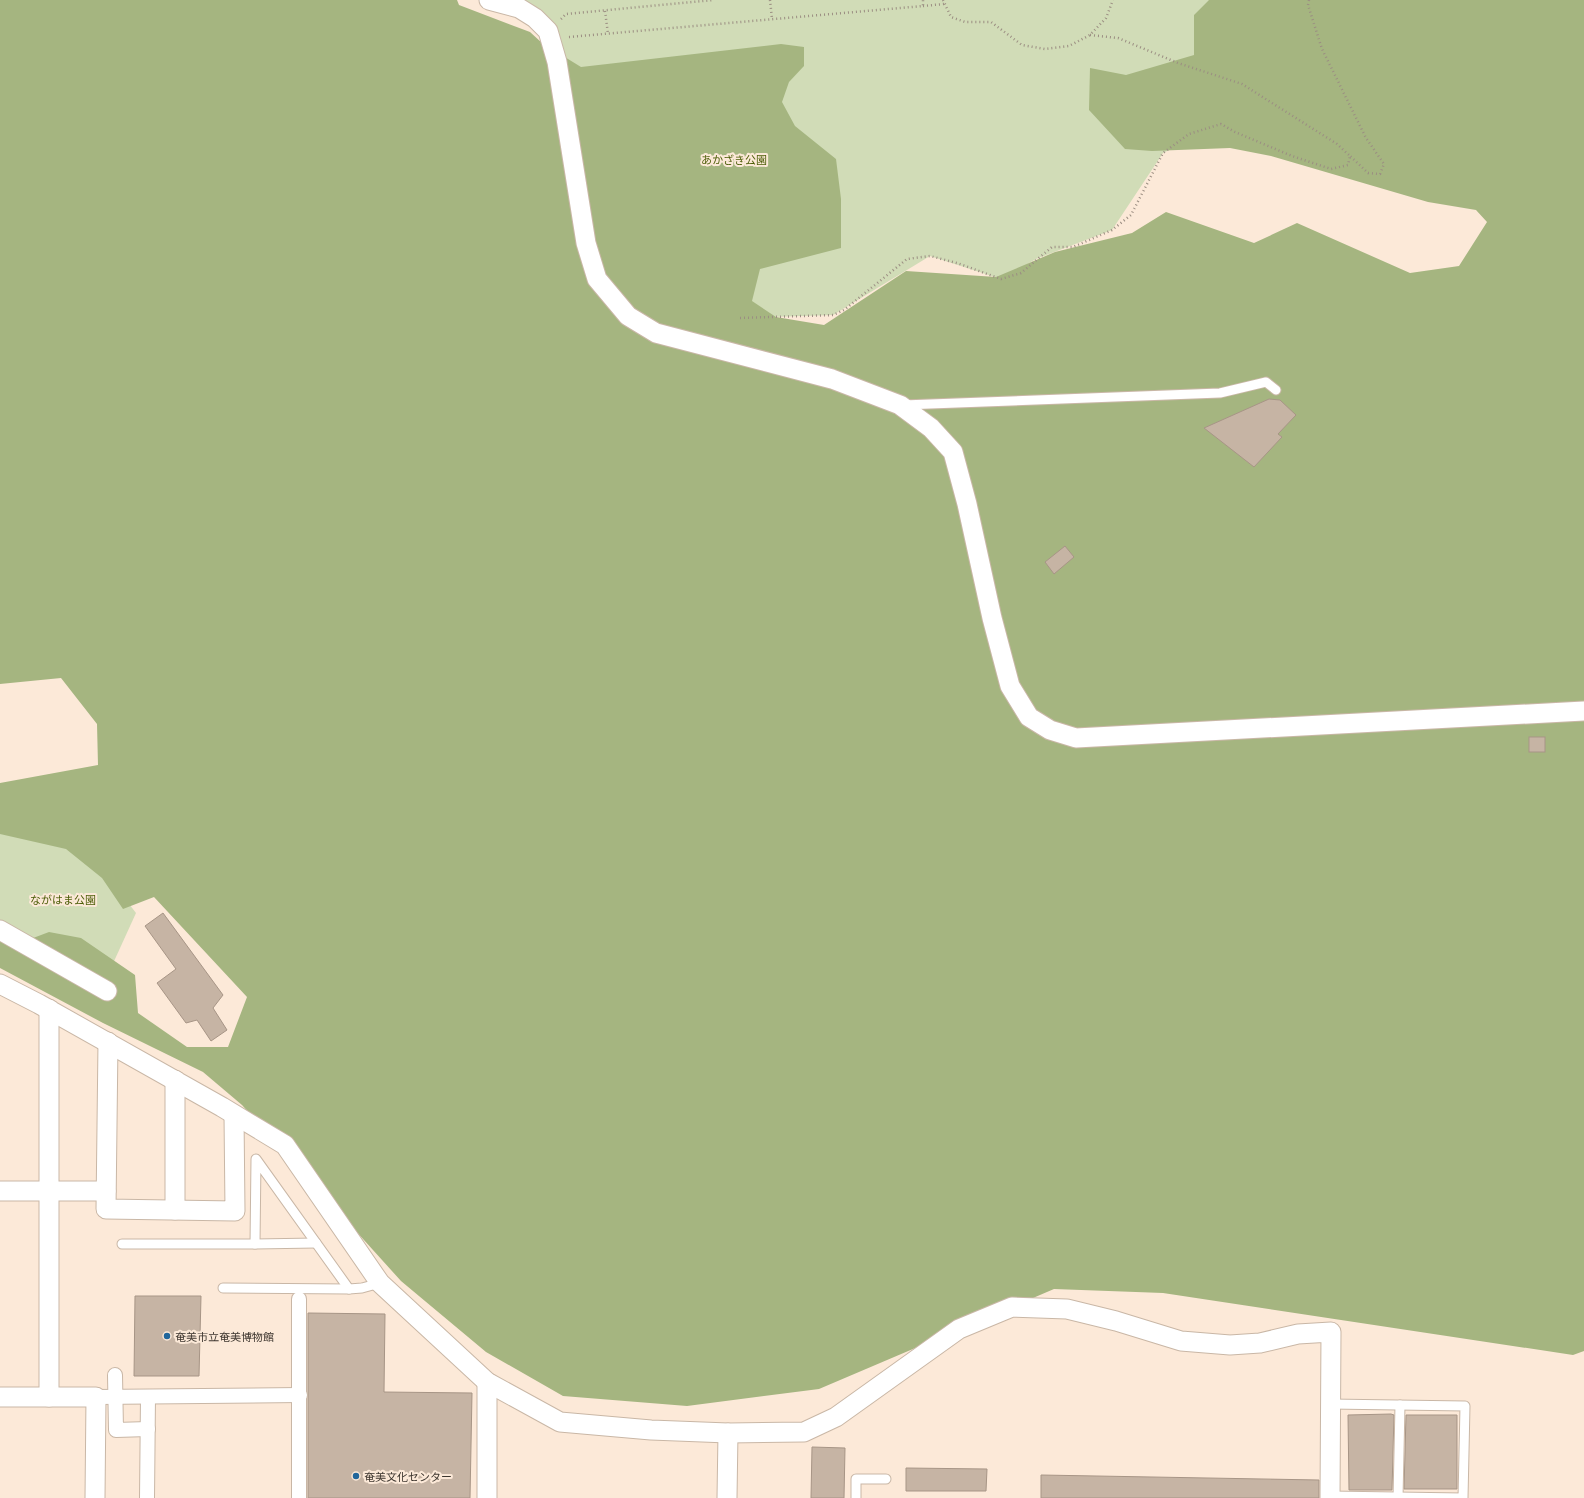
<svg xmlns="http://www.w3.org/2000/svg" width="1584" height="1498" viewBox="0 0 1584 1498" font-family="'Noto Sans','Noto Sans JP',sans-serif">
	<rect width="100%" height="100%" fill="#fce9d8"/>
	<g fill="#d1dcb7">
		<path d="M486,0H1309L1221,125L1163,153L1112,230L1036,259L1001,279L930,256L833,315L741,318L571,151L535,18Z"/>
		<path d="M0,830L90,853L136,913L105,981L0,921Z"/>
	</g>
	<path fill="#a5b580" d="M0,0H457L459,5L530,32L542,43L581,67L781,44L804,47V66L789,82L782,102L795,126L836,159L841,199V248L760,269L752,301L776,317L824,325L906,271L996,277L1055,252L1132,233L1166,212L1254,243L1297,223L1410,273L1459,266L1487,222L1476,210L1428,202L1271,156L1230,148L1152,151L1125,149L1089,110L1090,68L1126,75L1194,55V15L1209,0H1584V1351L1573,1355L1163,1293L1054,1289L819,1389L687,1406L563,1396L486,1352L401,1281L242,1105L203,1072L103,1023L0,968V940L12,946L49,932L81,938L135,975L138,1013L187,1047H228L247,997L154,897L123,909L102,878L66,849L0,834V783L98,765L97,724L61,678L0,684Z"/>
	<g fill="#c6b4a4" stroke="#a79586">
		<path d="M1269,399L1280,400L1296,415L1278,434L1282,437L1254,467L1204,428Z"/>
		<path d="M1065,546L1074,557L1054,574L1045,562Z"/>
		<rect x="1529" y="737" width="16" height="15"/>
		<path d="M163,913L223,995L213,1008L227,1030L211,1041L197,1020L186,1023L157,983L176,969L145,926Z"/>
		<path d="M135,1296H201L199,1376H134Z"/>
		<path d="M308,1313L385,1314L384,1392L472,1393L470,1498H308Z"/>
		<path d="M1391,1414L1394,1415L1392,1490H1349L1348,1415Z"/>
		<path d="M1406,1415H1457V1489H1404Z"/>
		<path d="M812,1447L845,1448L844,1498H811Z"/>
		<path d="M906,1468L987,1469L986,1491H906Z"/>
		<path d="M1041,1475L1319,1480V1498H1041Z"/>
	</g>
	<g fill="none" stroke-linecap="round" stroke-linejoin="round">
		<g stroke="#c9b7a6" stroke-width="11">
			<g id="service">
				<path d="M903,405L1220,393L1266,382L1276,390"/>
				<path d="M122,1244H255L256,1159L349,1289"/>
				<path d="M255,1244L316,1243"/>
				<path d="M223,1288L349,1289L362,1288L380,1283"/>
				<path d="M1330,1496L1463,1498L1465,1406L1330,1404"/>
				<path d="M856,1498V1479H886"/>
				<path d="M1398,1498L1400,1405"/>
			</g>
		</g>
		<g stroke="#c9b7a6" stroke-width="16">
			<g id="pedestrian">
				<path d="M115,1375L116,1430L148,1429"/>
				<path d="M96,1397L300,1395"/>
				<path d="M147,1498L148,1397"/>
				<path d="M299,1498V1299"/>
			</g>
		</g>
		<g stroke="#c9b7a6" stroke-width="21">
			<g id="minor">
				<path d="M489,0L519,8L535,18L548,31L557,62L586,243L597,279L628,316L656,333L832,379L900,405L931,428L953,452L967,504L992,618L1010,686L1029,717L1050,730L1076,738L1584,711"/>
				<path d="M0,930L107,991"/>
				<path d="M0,984L39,1004L222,1107L285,1145L380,1283L487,1382L560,1422L651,1430L728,1433L804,1432L836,1417L959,1329L1012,1307L1067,1309L1116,1321L1181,1341L1230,1345L1260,1343L1298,1334L1331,1332L1330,1498"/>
				<path d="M49,1009V1397"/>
				<path d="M108,1042L106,1209L235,1211L234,1115"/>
				<path d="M175,1080V1210"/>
				<path d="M0,1191H106"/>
				<path d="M0,1397H96L95,1498"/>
				<path d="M487,1498V1382"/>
				<path d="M727,1498L728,1433"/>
			</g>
		</g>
		<g stroke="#9b8e82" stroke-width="2.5" stroke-dasharray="1 3" stroke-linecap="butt">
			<path d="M770,0L772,19"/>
			<path d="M943,0L951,17L965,22H991L1022,45L1045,49L1069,46L1090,35L1106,18L1113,0"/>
			<path d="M1309,0L1308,5L1322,49L1366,138L1384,164L1380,174L1368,173L1350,156"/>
			<path d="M923,6L944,4"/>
			<path d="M605,11L608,34"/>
			<path d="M561,19L566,14L713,0"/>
			<path d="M569,37L923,6V0"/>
			<path d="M740,318L833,315L844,310L907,259L930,256L957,263L1001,279L1021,273L1052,247H1073L1112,230L1131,215L1163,153L1189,134L1221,124L1235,132L1292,156L1331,169L1348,165L1350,156L1337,144L1242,84L1178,63L1118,38L1090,35"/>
		</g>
		<use href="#service" stroke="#fff" stroke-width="9"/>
		<use href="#pedestrian" stroke="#fff" stroke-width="14"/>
		<use href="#minor" stroke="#fff" stroke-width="19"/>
	</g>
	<g fill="#21669b" stroke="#fce9d8" stroke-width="1.5">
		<circle cx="167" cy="1336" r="4"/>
		<circle cx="356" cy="1476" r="4"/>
	</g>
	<g text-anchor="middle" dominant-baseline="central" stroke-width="4" stroke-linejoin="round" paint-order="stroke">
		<g font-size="11" fill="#4d5e09" stroke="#fce9d8">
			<text x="734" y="159">あかざき公園</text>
			<text x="63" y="899">ながはま公園</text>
		</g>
		<g font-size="11" fill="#3c352e" stroke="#fce9d8" text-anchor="start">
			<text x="175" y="1336">奄美市立奄美博物館</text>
			<text x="364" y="1476">奄美文化センター</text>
		</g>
	</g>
</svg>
